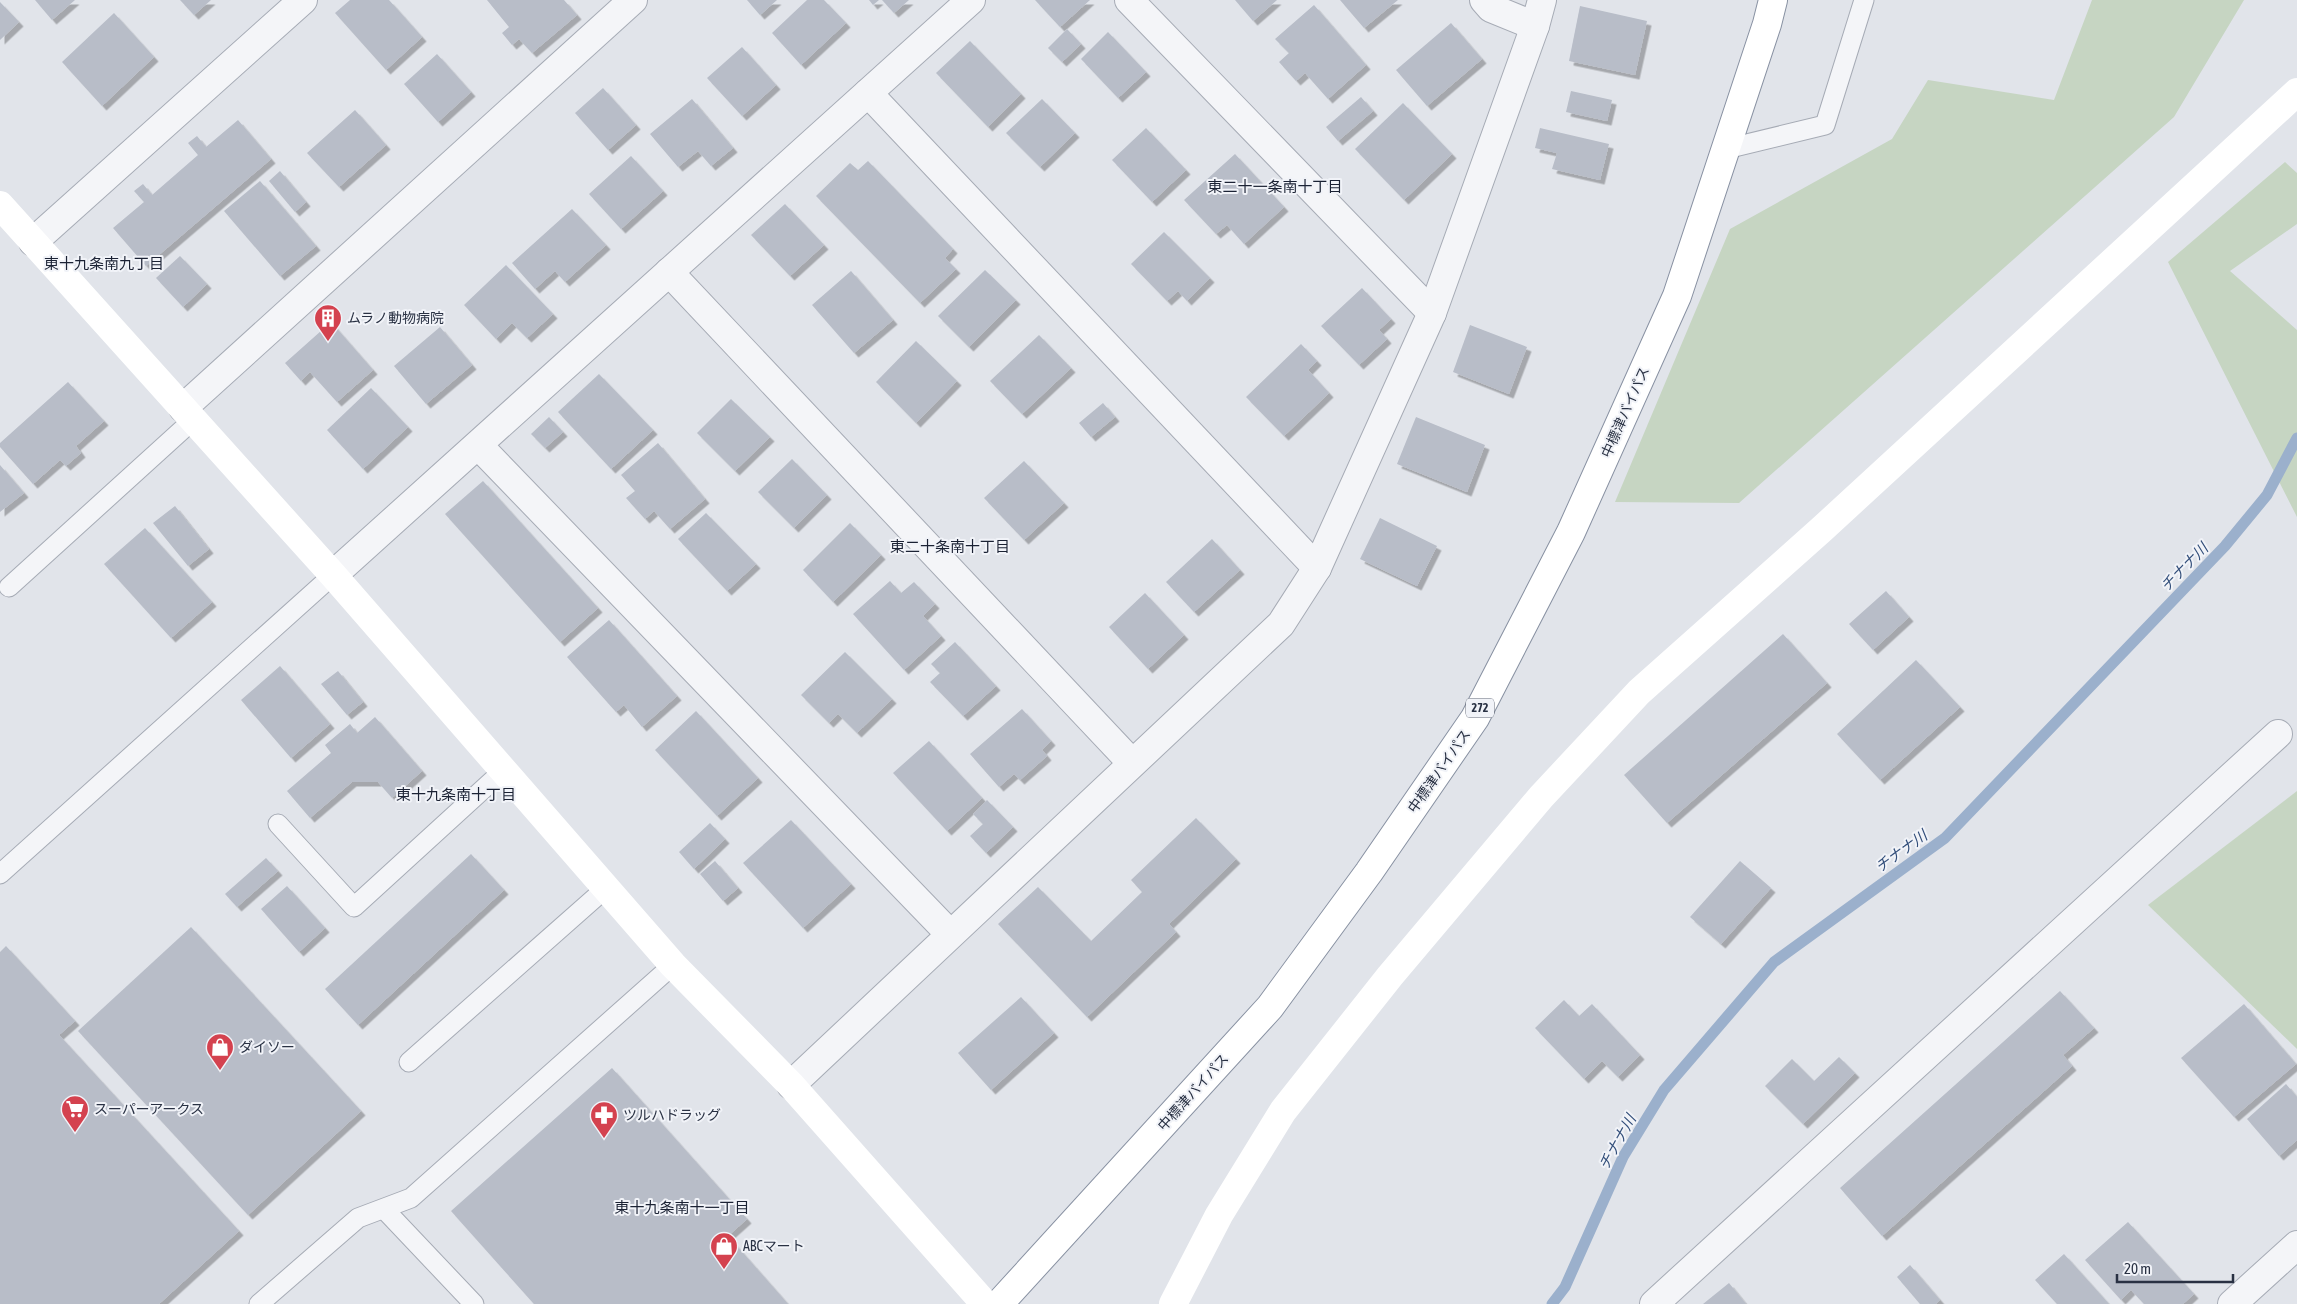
<svg xmlns="http://www.w3.org/2000/svg" width="2297" height="1304" viewBox="0 0 2297 1304" font-family="'Asap Condensed','Noto Sans JP',sans-serif">
	<defs>
		<filter id="shadow"><feDropShadow dx="4.5" dy="4.5" stdDeviation="0" flood-color="#0004"/></filter>
	</defs>
	<rect width="100%" height="100%" fill="#e1e4ea"/>
	<g fill="#c6d5c2">
		<path d="M2092,0H2244L2174,117L1739,503L1615,502L1730,229L1892,139L1928,80L2054,100Z"/>
		<path d="M2285,162L2297,173V224L2230,271L2297,330V517L2168,262Z"/>
		<path d="M2297,791V1049L2148,905Z"/>
	</g>
	<g fill="none" stroke-linecap="round" stroke-linejoin="round">
		<path stroke="#9bb0cc" stroke-width="11" d="M1552,1304L1565,1287L1623,1157L1664,1090L1774,962L1945,838L2225,546L2267,495L2297,438"/>
	</g>
	<g fill="#b8bdc8" filter="url(#shadow)">
		<path d="M35,0H75L52,20Z"/>
		<path d="M180,0H211L194,15Z"/>
		<path d="M350,0H389L422,37L386,70L335,13Z"/>
		<path d="M487,0H564L577,15L532,53L519,39L512,45L502,33L509,27Z"/>
		<path d="M747,0H777L760,15Z"/>
		<path d="M807,0H824L846,23L801,65L772,33Z"/>
		<path d="M869,0H879L873,5Z"/>
		<path d="M882,0H909L894,13Z"/>
		<path d="M1035,0H1090L1060,27Z"/>
		<path d="M1235,0H1277L1253,21Z"/>
		<path d="M1340,0H1398L1364,28Z"/>
		<path d="M0,2L19,22L0,40Z"/>
		<path d="M1314,5L1366,65L1328,99L1305,73L1296,81L1279,62L1289,53L1275,39Z"/>
		<path d="M1580,6L1647,21L1635,75L1569,61Z"/>
		<path d="M114,13L154,57L102,106L62,62Z"/>
		<path d="M1451,23L1482,59L1427,106L1396,70Z"/>
		<path d="M1067,29L1081,44L1062,62L1048,48Z"/>
		<path d="M1108,32L1146,72L1118,98L1081,59Z"/>
		<path d="M970,41L1021,94L988,127L936,73Z"/>
		<path d="M742,47L776,85L742,116L707,78Z"/>
		<path d="M437,54L471,92L438,122L404,84Z"/>
		<path d="M603,88L636,125L608,150L575,113Z"/>
		<path d="M1571,91L1612,100L1607,121L1566,112Z"/>
		<path d="M1361,97L1373,111L1338,141L1326,127Z"/>
		<path d="M692,99L733,148L711,166L698,151L678,167L650,134Z"/>
		<path d="M1042,99L1075,133L1040,167L1006,133Z"/>
		<path d="M1403,103L1452,154L1404,200L1355,149Z"/>
		<path d="M355,110L386,145L339,187L307,153Z"/>
		<path d="M238,120L271,159L146,266L113,228L144,202L134,191L143,184L152,195L198,155L188,143L197,136L206,147Z"/>
		<path d="M1146,128L1186,170L1152,202L1112,160Z"/>
		<path d="M1540,128L1609,144L1600,180L1552,169L1557,153L1535,148Z"/>
		<path d="M1235,154L1284,207L1244,244L1227,225L1216,234L1184,200Z"/>
		<path d="M631,156L663,191L621,229L589,194Z"/>
		<path d="M868,161L953,249L945,258L956,269L920,303L816,196L850,163L858,170Z"/>
		<path d="M280,171L306,202L295,212L269,181Z"/>
		<path d="M260,181L316,246L280,276L224,211Z"/>
		<path d="M785,204L824,245L790,276L751,235Z"/>
		<path d="M572,209L606,245L565,282L555,271L535,289L512,263Z"/>
		<path d="M1164,232L1210,278L1187,301L1178,291L1167,301L1131,264Z"/>
		<path d="M180,256L207,284L183,307L156,278Z"/>
		<path d="M506,265L553,314L527,338L512,323L496,339L464,305Z"/>
		<path d="M985,270L1016,300L969,347L938,316Z"/>
		<path d="M851,271L893,320L854,353L812,305Z"/>
		<path d="M1362,288L1391,319L1379,330L1387,339L1359,365L1321,326Z"/>
		<path d="M331,322L373,370L337,402L310,372L301,381L285,363Z"/>
		<path d="M1470,325L1527,347L1509,394L1453,372Z"/>
		<path d="M440,327L472,365L426,404L394,366Z"/>
		<path d="M1039,335L1071,368L1022,414L990,381Z"/>
		<path d="M916,341L957,381L916,423L876,382Z"/>
		<path d="M1301,344L1317,361L1308,370L1329,393L1284,436L1246,397Z"/>
		<path d="M599,374L653,430L611,469L558,412Z"/>
		<path d="M68,382L104,421L76,446L81,453L66,466L60,460L33,484L0,447V443Z"/>
		<path d="M371,388L408,427L363,469L327,430Z"/>
		<path d="M731,399L770,437L735,471L697,433Z"/>
		<path d="M1103,403L1115,417L1091,437L1079,423Z"/>
		<path d="M549,417L563,432L545,448L531,434Z"/>
		<path d="M1416,417L1485,445L1467,492L1397,464Z"/>
		<path d="M658,443L705,499L670,529L654,511L645,519L626,498L635,491L621,475Z"/>
		<path d="M792,459L827,495L794,528L758,492Z"/>
		<path d="M1024,461L1064,503L1024,540L984,498Z"/>
		<path d="M0,465L24,493L0,512Z"/>
		<path d="M483,481L598,608L560,642L445,514Z"/>
		<path d="M175,506L209,549L188,566L153,523Z"/>
		<path d="M706,513L756,564L727,591L678,539Z"/>
		<path d="M1380,518L1437,546L1417,586L1360,559Z"/>
		<path d="M850,523L881,555L833,602L803,570Z"/>
		<path d="M145,528L212,602L171,638L104,564Z"/>
		<path d="M1212,539L1240,570L1194,612L1166,582Z"/>
		<path d="M890,581L901,593L914,582L935,604L923,616L941,636L904,670L853,614Z"/>
		<path d="M1886,591L1909,617L1873,650L1849,624Z"/>
		<path d="M1145,593L1184,635L1148,669L1109,627Z"/>
		<path d="M609,620L677,696L642,727L624,705L616,712L567,657Z"/>
		<path d="M1783,634L1827,683L1667,823L1624,775Z"/>
		<path d="M955,642L996,686L963,716L930,682L940,673L931,664Z"/>
		<path d="M845,652L892,699L857,733L838,714L829,723L801,695Z"/>
		<path d="M1916,660L1960,707L1880,780L1837,734Z"/>
		<path d="M280,666L330,724L291,758L241,700Z"/>
		<path d="M338,671L363,702L347,715L321,684Z"/>
		<path d="M1022,709L1051,741L1042,750L1047,756L1020,780L1014,774L999,787L970,754Z"/>
		<path d="M696,711L758,778L717,816L655,750Z"/>
		<path d="M375,717L422,771L392,798L378,782H352L310,818L287,791L331,753L325,745L350,724L357,733Z"/>
		<path d="M929,741L982,798L947,831L893,773Z"/>
		<path d="M987,800L1013,827L986,853L970,836L983,824L973,814Z"/>
		<path d="M1196,818L1236,859L1169,924L1176,932L1087,1017L998,924L1038,887L1091,941L1142,892L1131,880Z"/>
		<path d="M791,820L851,884L803,928L743,863Z"/>
		<path d="M710,823L725,839L694,869L679,852Z"/>
		<path d="M471,854L504,890L358,1025L325,989Z"/>
		<path d="M266,858L278,871L237,907L225,894Z"/>
		<path d="M715,861L738,888L723,901L700,874Z"/>
		<path d="M1740,861L1771,888L1721,944L1690,917Z"/>
		<path d="M287,886L325,928L299,952L261,909Z"/>
		<path d="M191,927L361,1111L248,1215L78,1031Z"/>
		<path d="M6,946L75,1021L59,1035L239,1231L159,1304H0V952Z"/>
		<path d="M2060,991L2094,1028L2063,1055L2072,1066L1882,1236L1840,1188Z"/>
		<path d="M1021,997L1054,1033L991,1090L958,1053Z"/>
		<path d="M1564,1000L1579,1016L1592,1004L1640,1055L1618,1077L1602,1061L1584,1079L1535,1028Z"/>
		<path d="M2244,1004L2296,1064L2234,1117L2181,1058Z"/>
		<path d="M1839,1057L1855,1073L1803,1124L1765,1086L1792,1059L1814,1081Z"/>
		<path d="M612,1068L747,1219L728,1236L788,1304H534L451,1211Z"/>
		<path d="M2286,1084L2297,1097V1140L2279,1156L2247,1119Z"/>
		<path d="M2128,1222L2194,1294L2183,1304H2144L2131,1290L2121,1300L2085,1260Z"/>
		<path d="M2064,1254L2109,1304H2057L2035,1280Z"/>
		<path d="M1910,1265L1940,1300L1936,1304H1920L1897,1277Z"/>
		<path d="M1729,1283L1746,1304H1703Z"/>
	</g>
	<g fill="none" stroke-linecap="round" stroke-linejoin="round">
		<g stroke="#a6abb5" stroke-width="21">
			<g id="lane">
				<path d="M1726,149L1825,125L1864,0"/>
				<path d="M9,587L193,420"/>
				<path d="M278,824L354,907L503,771"/>
				<path d="M0,874L333,575"/>
				<path d="M409,1062L606,888"/>
				<path d="M384,1209L474,1304"/>
				<path d="M259,1304L358,1218L411,1198L673,965"/>
			</g>
		</g>
		<g stroke="#a6abb5" stroke-width="30">
			<g id="street">
				<path d="M1129,0L1432,313"/>
				<path d="M1484,0L1491,8L1535,26"/>
				<path d="M868,93L1317,568"/>
				<path d="M33,242L303,0"/>
				<path d="M669,272L1132,763"/>
				<path d="M183,408L633,0"/>
				<path d="M478,445L950,934"/>
				<path d="M333,575L971,0"/>
				<path d="M791,1085L1281,624L1317,568L1432,313L1535,26L1542,0"/>
				<path d="M1654,1304L2278,734"/>
				<path d="M2232,1304L2297,1245"/>
			</g>
		</g>
		<g stroke="#8891a2" stroke-width="30">
			<path id="highway" d="M999,1304L1270,1007L1369,872L1475,718L1571,532L1677,296L1767,24L1773,0"/>
		</g>
		<use href="#lane" stroke="#f4f5f8" stroke-width="19"/>
		<use href="#street" stroke="#f4f5f8" stroke-width="28"/>
		<g stroke="#fff" stroke-width="28">
			<path d="M0,205L333,575L673,965L791,1085L985,1304"/>
			<path d="M1173,1304L1219,1215L1283,1111L1390,976L1541,797L1639,692L1822,529L2297,92"/>
		</g>
		<use href="#highway" stroke="#fff" stroke-width="28"/>
	</g>
	<defs>
		<g id="building-pin" transform="scale(1.4375)"><path d="M0 17L-7.5 6A9.5 9.5 0 1 1 7.5 6Z" fill="#d4424f" stroke="#f1f3f8"/><path d="M-4-6H4V6H1V3H-1V6H-4ZM-2.5-4.3h1.7v1.8h-1.7ZM.8-4.3h1.7v1.8H.8ZM-2.5-1h1.7V.8h-1.7ZM.8-1h1.7V.8H.8Z" fill="#fff"/></g>
		<g id="shop-pin" transform="scale(1.4375)"><path d="M0 17L-7.5 6A9.5 9.5 0 1 1 7.5 6Z" fill="#d4424f" stroke="#f1f3f8"/><path d="M-5-2.5h2.3a2.7 3.5 0 0 1 5.4 0H5L5.5 6h-11ZM-1.5-2.5h3a1.5 2.3 0 0 0-3 0Z" fill="#fff"/></g>
		<g id="supermarket-pin" transform="scale(1.4375)"><path d="M0 17L-7.5 6A9.5 9.5 0 1 1 7.5 6Z" fill="#d4424f" stroke="#f1f3f8"/><path d="M-6-5.5h2.5l.6 2H6L4.5 2H-2.5L-4.4-4H-6ZM-1.5 3.2a1.3 1.3 0 1 0 .1 0ZM3 3.2a1.3 1.3 0 1 0 .1 0Z" fill="#fff"/></g>
		<g id="pharmacy-pin" transform="scale(1.4375)"><path d="M0 17L-7.5 6A9.5 9.5 0 1 1 7.5 6Z" fill="#d4424f" stroke="#f1f3f8"/><path d="M-2-6h4v4h4v4h-4v4h-4v-4h-4v-4h4Z" fill="#fff"/></g>
	</defs>
	<g fill-rule="evenodd">
		<use href="#building-pin" x="328" y="318"/>
		<use href="#shop-pin" x="220" y="1047"/>
		<use href="#supermarket-pin" x="75" y="1109"/>
		<use href="#pharmacy-pin" x="604" y="1115"/>
		<use href="#shop-pin" x="724" y="1246"/>
	</g>
	<g text-anchor="middle" dominant-baseline="central" stroke-width="4" stroke-linejoin="round" paint-order="stroke">
		<rect fill="#f1f3f8" stroke="#656b79" stroke-width="1" x="1466" y="698.5" width="28" height="19" rx="4"/>
		<g font-size="12" font-weight="bold" fill="#293143">
			<text x="1480" y="708">272</text>
		</g>
		<g font-size="14" fill="#293143" stroke="#f1f3f8" text-anchor="start">
			<text x="347" y="318">ムラノ動物病院</text>
			<text x="239" y="1047">ダイソー</text>
			<text x="94" y="1109">スーパーアークス</text>
			<text x="623" y="1115">ツルハドラッグ</text>
			<text x="743" y="1246">ABCマート</text>
		</g>
		<g font-size="14" fill="#293143" stroke="#f1f3f8">
			<text transform="translate(1625 412) rotate(-66)">中標津バイパス</text>
			<text transform="translate(1439 771) rotate(-55)">中標津バイパス</text>
			<text transform="translate(1193 1092) rotate(-48)">中標津バイパス</text>
		</g>
		<g font-size="15" fill="#1b2234" stroke="#f1f3f8">
			<text x="1275" y="186">東二十一条南十丁目</text>
			<text x="104" y="263">東十九条南九丁目</text>
			<text x="950" y="546">東二十条南十丁目</text>
			<text x="456" y="794">東十九条南十丁目</text>
			<text x="682" y="1207">東十九条南十一丁目</text>
		</g>
		<g font-size="15" font-style="italic" fill="#314d79" stroke="#f1f3f8">
			<text transform="translate(2184 567) rotate(-46)">チナナ川</text>
			<text transform="translate(1901 851) rotate(-36)">チナナ川</text>
			<text transform="translate(1617 1142) rotate(-61)">チナナ川</text>
		</g>
	</g>
	<path d="M2117 1274v8h116v-8" fill="none" stroke="#293143" stroke-width="2.5"/>
	<text x="2124" y="1274" font-size="15" fill="#293143" stroke="#f1f3f8" stroke-width="4" paint-order="stroke">20 m</text>
</svg>
